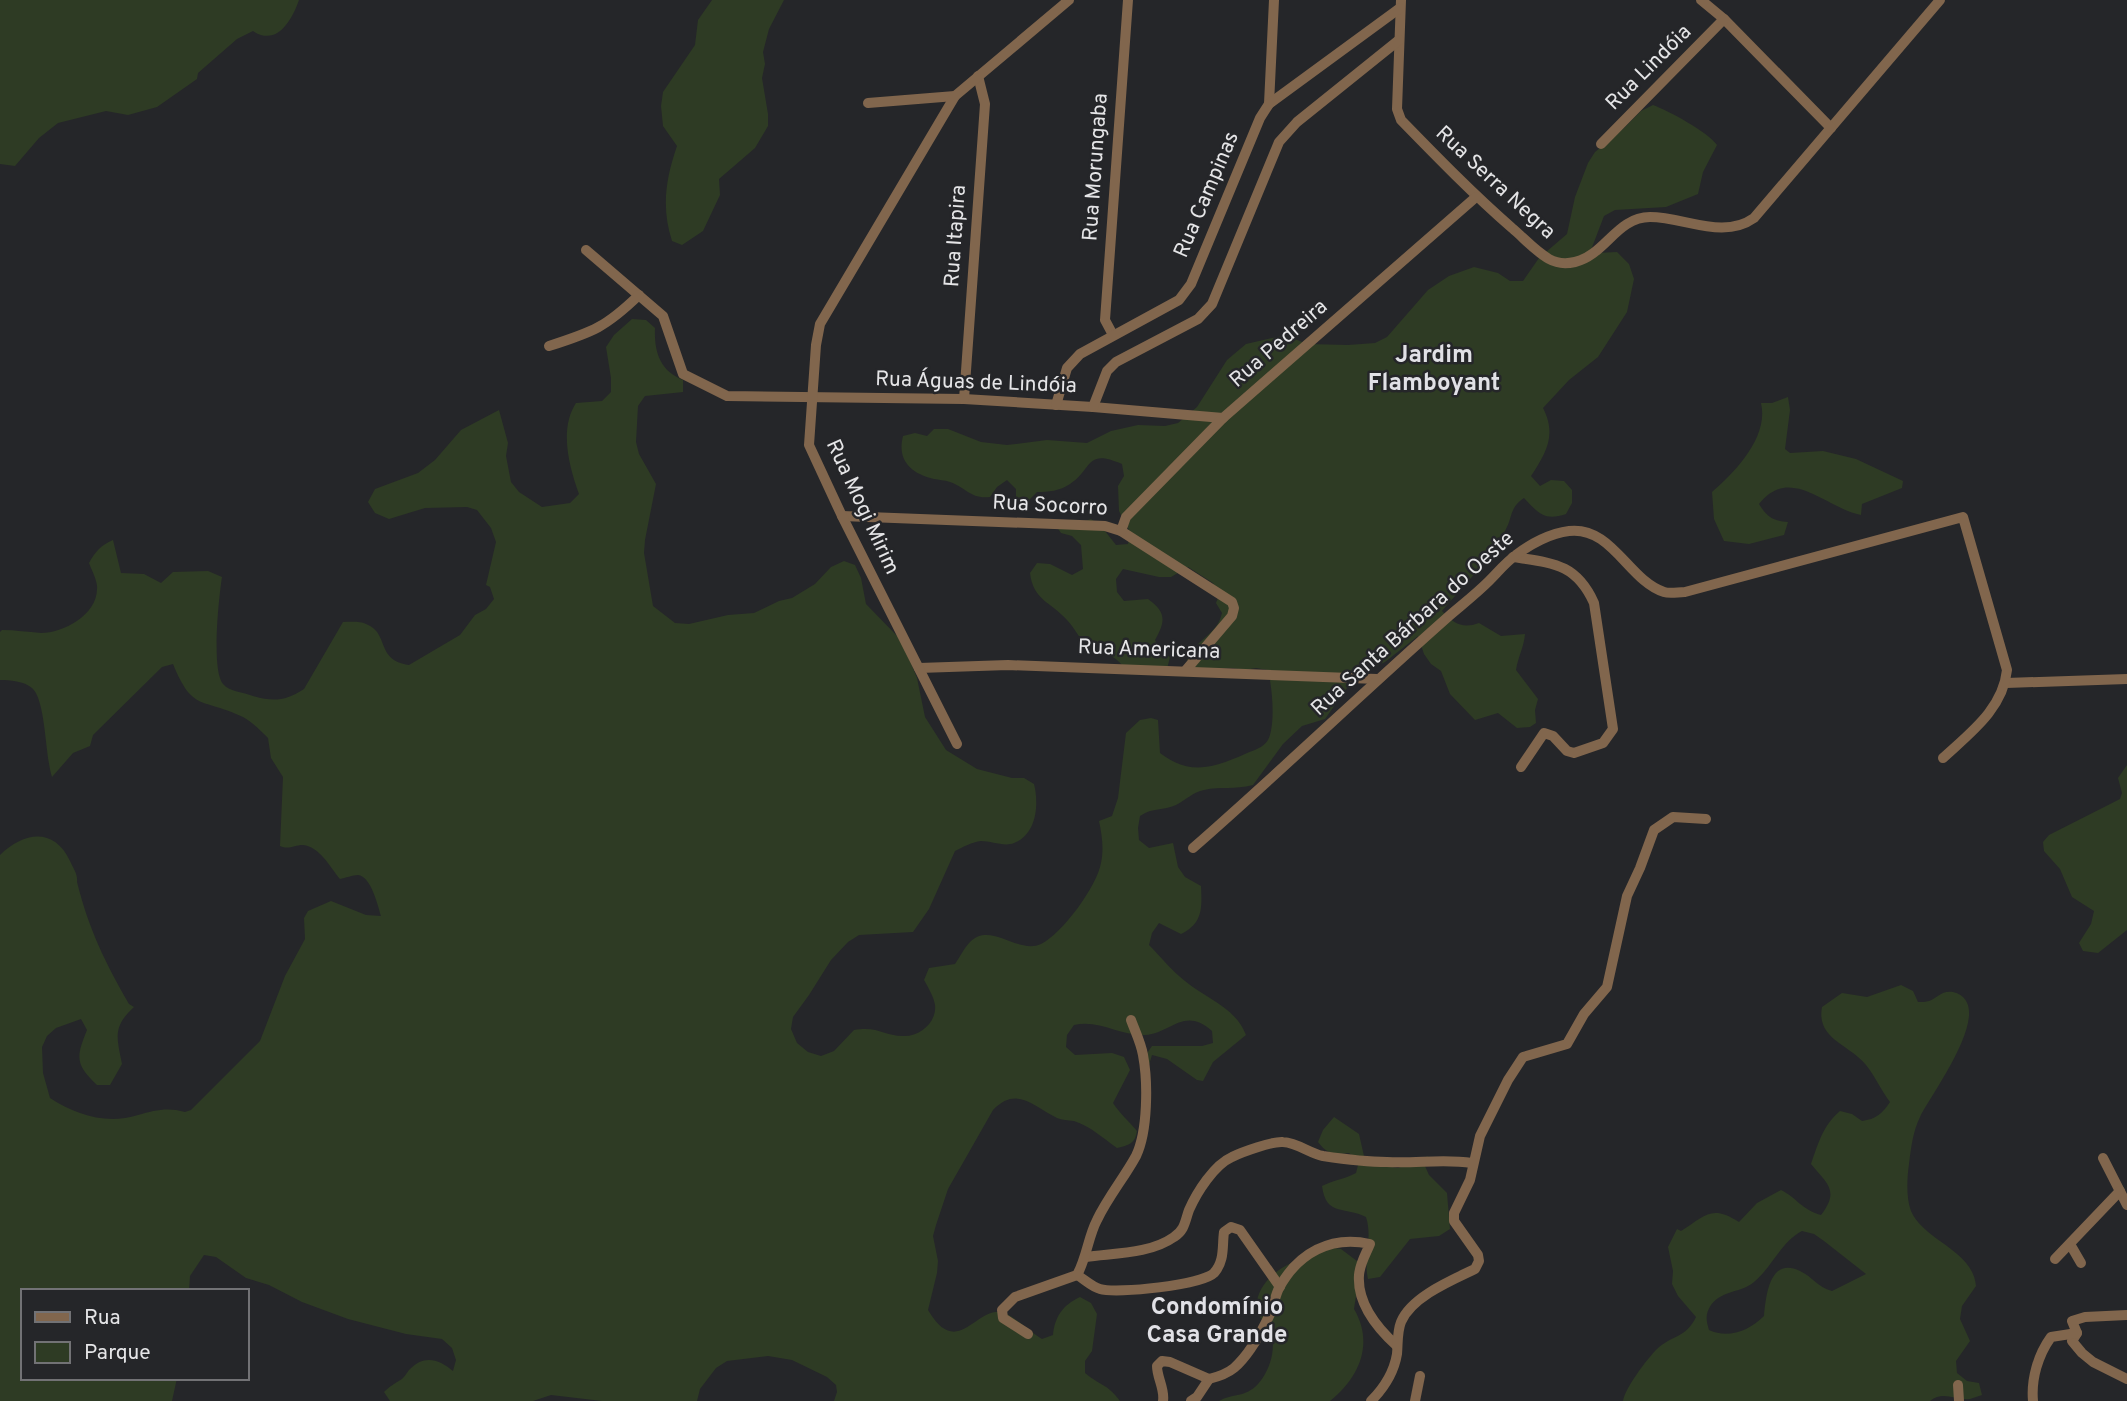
<svg xmlns="http://www.w3.org/2000/svg" width="2127" height="1401" viewBox="0 0 2127 1401" font-family="Overpass,sans-serif">
	<rect width="100%" height="100%" fill="#252629"/>
	<g fill="#2e3b24" fill-rule="evenodd">
		<path d="M0,0H299C292,20 277,47 253,31L237,39L198,73L197,79L157,107L128,115L106,111L58,123L39,138L15,166L0,164Z"/>
		<path d="M712,0H784L769,29L763,52L765,64L762,78L768,114V126L755,148L719,179L720,195L703,231L682,245L672,241C661,207 666,178 677,146L663,126L661,106L663,92L695,45L698,20Z"/>
		<path d="M1653,105C1669,111 1708,132 1717,145L1703,172L1698,194L1666,207L1615,210L1604,216L1591,250L1596,253L1617,252L1629,264L1634,279L1627,312L1598,357L1569,380L1543,408C1557,435 1546,453 1531,476L1540,486L1551,480L1564,481L1572,490V503L1566,514C1545,521 1539,514 1524,498C1509,508 1513,517 1505,531C1489,561 1464,585 1442,611C1454,624 1463,629 1479,623L1501,636L1525,634C1524,647 1518,657 1516,670L1538,699L1535,710L1536,723L1530,727L1517,728L1498,713L1475,720L1450,694L1441,671L1431,664L1424,654L1418,636L1385,662L1346,681L1347,688L1325,719L1302,726L1283,744L1253,785C1234,790 1221,786 1204,790C1193,792 1186,800 1176,805C1163,811 1153,807 1140,816L1138,828L1139,840L1149,848L1173,843L1178,867L1185,877L1201,886C1202,908 1203,923 1181,934L1159,923L1152,933L1149,945C1161,957 1171,970 1185,981C1207,999 1235,1007 1246,1035L1213,1062L1203,1081L1197,1080L1167,1059L1152,1055L1149,1065L1145,1056L1152,1046H1202L1213,1043L1212,1031C1184,1006 1172,1033 1145,1035C1120,1036 1099,1019 1074,1025L1067,1035L1066,1047L1075,1055L1112,1053L1124,1057L1130,1070L1113,1103C1120,1114 1129,1121 1137,1131C1135,1144 1129,1145 1117,1148C1103,1138 1090,1126 1074,1121C1068,1120 1062,1120 1057,1118C1034,1107 1017,1085 993,1110L948,1189L936,1225L933,1236L938,1261L937,1273L928,1310C957,1359 974,1309 1001,1312C1011,1313 1031,1333 1042,1339L1053,1335C1055,1316 1063,1305 1080,1297L1091,1303L1097,1314L1092,1351L1085,1361V1373C1099,1385 1108,1384 1120,1401H834L837,1392L836,1385L827,1377L792,1360L768,1356L727,1361L716,1368L700,1389L697,1401H602L551,1395L533,1401H390L384,1392C390,1386 394,1384 402,1379C405,1376 406,1374 409,1370C424,1354 439,1359 453,1371L456,1360L452,1348L442,1339L406,1334L348,1319L302,1302L269,1285L246,1278L216,1257L204,1255L190,1276L189,1291H23V1378H177L172,1401H0V855C24,832 54,827 70,861C73,868 78,874 77,882C89,930 105,962 129,1004L134,1007C112,1027 117,1038 122,1064L110,1085H97C75,1064 76,1057 87,1030L81,1019L56,1028L47,1036L42,1047L43,1073L50,1098C76,1115 107,1125 138,1115C155,1110 168,1107 185,1112L191,1110L260,1041L285,976L305,939L304,918L308,911L331,901L366,915L381,916C378,906 371,876 358,875C353,875 345,878 340,879C330,867 320,847 303,845C294,845 289,850 280,846L283,777L271,758L268,738C261,731 252,722 243,717C202,697 193,713 173,664L162,667L93,735L90,746L73,753L52,777C45,756 46,700 32,688C24,681 10,680 0,680V632L2,630C15,630 28,632 41,633C63,633 97,615 97,589C98,582 92,571 89,563C95,552 101,545 113,540L121,573L144,574L161,583L173,572L208,571L222,577C219,596 211,670 223,684C230,692 243,692 253,696C273,702 286,701 304,689L343,622C351,622 360,621 366,624C390,633 375,660 409,665L460,635L475,615L486,609L494,599L490,587L486,585L496,542L491,528L477,510L467,507L425,508L389,519L375,513L368,502L375,489L418,473L435,460L461,430L499,410L508,443L506,456L511,482L519,492L542,507L570,503L579,494C569,466 559,429 576,403L602,401L611,392V378L606,347L614,335L632,319L646,320L655,328C654,352 660,371 683,380V392L645,396L638,406L636,442L639,454L656,484L645,540L644,553L653,606L675,623L689,624L728,615L754,613L779,601L792,598L815,584L831,567L844,561L855,565L861,578L866,604L900,639L906,651L917,678L925,717L946,750L977,769L1012,778H1024L1034,784C1039,804 1037,834 1014,843C1004,847 992,841 981,841C972,842 963,847 955,851L929,909L913,932L859,935L848,942L831,960L809,995L793,1017L791,1029L797,1043L808,1052L821,1056L834,1051L854,1030C879,1026 883,1036 903,1036C920,1037 937,1022 935,1005C934,997 928,987 924,980L929,968L955,964C960,957 964,948 970,942C991,921 1018,955 1041,944C1062,934 1097,886 1101,863C1104,849 1102,835 1099,821L1112,816L1118,798L1126,733L1140,720L1151,718L1158,720L1160,753C1190,776 1213,768 1245,754C1254,750 1263,748 1268,740C1276,724 1272,687 1268,670L1256,668L1245,670L1232,668L1196,669L1187,660C1198,636 1216,637 1222,613L1216,603L1219,595L1213,583L1188,567L1171,577H1159L1123,569L1116,579L1117,592L1124,601L1148,599C1166,612 1166,621 1155,640L1160,651L1170,657L1167,669L1122,665C1110,651 1101,655 1088,646C1079,639 1075,628 1067,620C1051,602 1033,600 1030,573L1037,563L1050,564L1072,575L1083,569L1081,545L1072,536L1061,533L1054,523H1079L1091,519L1101,526L1116,545L1128,544L1130,532L1119,511L1118,486L1124,476L1122,464C1085,448 1093,469 1070,484C1060,491 1048,492 1037,492L1028,501H1016V489L1007,480L997,487L990,497C970,499 967,488 950,482C944,480 939,480 934,479C910,473 897,460 903,436L915,433L927,436L934,429H948L981,442L1007,445L1047,440L1087,443L1111,431L1138,425L1165,426L1178,423L1197,407L1227,360L1246,344L1285,335L1307,344L1348,345L1375,343L1387,337L1428,290L1449,276L1474,267L1498,273L1510,281H1523L1539,258L1567,234L1575,197L1588,163L1595,152L1624,128L1641,111Z"/>
		<path d="M1788,397L1790,410L1785,449L1790,453L1823,451L1856,459L1903,481L1902,488L1862,504L1861,515C1827,509 1790,464 1759,504C1767,517 1773,521 1788,522L1784,535L1749,544L1724,541L1714,519L1712,492C1735,472 1769,437 1761,403H1772Z"/>
		<path d="M2127,765V930L2098,953L2083,951L2079,943L2091,924L2094,911L2072,897L2060,869L2044,851L2043,842L2049,835L2120,799L2122,793L2118,778Z"/>
		<path d="M1901,985L1913,991L1918,1002C1922,1002 1926,1002 1929,1001C1937,998 1942,990 1953,992C2000,1004 1930,1095 1920,1117C1913,1131 1911,1148 1909,1164C1907,1178 1906,1198 1911,1211C1924,1241 1973,1250 1976,1286L1962,1306L1960,1319L1970,1341L1956,1361L1957,1373L1967,1381L1979,1383L1982,1395C1978,1396 1974,1398 1970,1399C1955,1401 1944,1390 1930,1401H1623C1625,1388 1647,1359 1657,1349C1672,1335 1686,1338 1696,1317L1678,1296L1672,1284L1673,1271L1668,1247L1677,1229L1681,1231C1705,1216 1711,1204 1739,1222L1757,1203L1781,1190C1797,1198 1802,1210 1821,1215C1840,1190 1827,1184 1811,1164C1818,1144 1823,1125 1840,1111L1852,1114L1862,1121C1876,1119 1882,1114 1890,1102C1881,1090 1875,1076 1866,1065C1849,1044 1816,1039 1822,1007L1842,993L1867,997ZM1802,1231L1814,1234L1824,1241L1866,1274L1832,1291C1817,1287 1813,1277 1800,1271C1769,1256 1766,1297 1764,1316C1749,1331 1728,1339 1709,1330C1706,1320 1705,1314 1711,1305C1722,1290 1741,1293 1754,1282C1772,1267 1781,1242 1802,1231Z"/>
		<path d="M1334,1117L1359,1134L1364,1156L1386,1166L1398,1168L1428,1156L1424,1164L1429,1175L1447,1193L1450,1229L1439,1236L1410,1239L1380,1277L1368,1279C1363,1257 1373,1239 1366,1217C1345,1206 1326,1217 1322,1186C1334,1180 1345,1179 1356,1173L1359,1161L1349,1153C1334,1155 1327,1154 1318,1142L1323,1130Z"/>
		<path d="M1329,1247L1341,1249L1361,1264L1354,1309C1374,1343 1360,1377 1330,1401H1219C1233,1393 1245,1398 1258,1384C1270,1371 1278,1346 1269,1328C1266,1323 1261,1320 1259,1315C1252,1300 1263,1282 1275,1273C1289,1261 1312,1255 1329,1247Z"/>
	</g>
	<g fill="none" stroke-linecap="round" stroke-linejoin="round">
		<g stroke="#81664d" stroke-width="10">
			<path d="M1401,0L1397,109L1401,120C1437,157 1473,194 1512,228C1524,238 1535,251 1549,259C1556,263 1566,264 1575,262C1605,255 1617,217 1650,217C1685,217 1723,240 1754,218L1940,0"/>
			<path d="M1701,0L1724,19L1831,128"/>
			<path d="M868,103L955,96"/>
			<path d="M1269,104L1274,0"/>
			<path d="M1601,144L1724,19"/>
			<path d="M586,250L663,316L683,374L727,396L964,399L1093,407L1223,418"/>
			<path d="M1113,335L1105,320L1128,0"/>
			<path d="M549,346C593,332 606,327 639,295"/>
			<path d="M964,399L985,104L978,76"/>
			<path d="M1056,405L1067,368L1080,354L1179,300L1191,284L1260,118L1269,104L1400,8"/>
			<path d="M1093,407L1107,371L1116,362L1198,319L1212,304L1279,142L1297,122L1399,40"/>
			<path d="M842,516L1105,526L1121,531L1232,602L1234,608L1232,616L1186,670"/>
			<path d="M1121,531L1126,517L1223,418L1476,197"/>
			<path d="M1513,557C1552,563 1576,563 1594,603L1613,729L1603,743L1574,753L1567,751L1553,736L1544,733L1521,767"/>
			<path d="M919,668L1008,665L1377,679"/>
			<path d="M2006,683L2127,679"/>
			<path d="M957,744L842,516L809,445L816,345L820,324L955,96L1069,0"/>
			<path d="M1193,848C1280,772 1363,692 1449,616C1463,604 1477,593 1489,581C1498,572 1506,562 1516,555C1530,544 1551,533 1569,531C1612,526 1628,580 1664,592C1670,594 1678,592 1685,592L1963,517L2007,670C2003,709 1970,733 1943,758"/>
			<path d="M2103,1158L2127,1205"/>
			<path d="M2070,1244L2081,1263"/>
			<path d="M1086,1257C1115,1253 1150,1254 1174,1237C1185,1230 1185,1221 1189,1210C1197,1192 1214,1165 1232,1157C1242,1152 1273,1141 1283,1142C1298,1143 1309,1153 1323,1156C1343,1159 1366,1162 1387,1162C1416,1164 1442,1158 1472,1163"/>
			<path d="M2055,1259L2120,1191"/>
			<path d="M1077,1275C1084,1279 1092,1287 1100,1289C1117,1294 1202,1285 1214,1273C1225,1261 1222,1246 1224,1232L1231,1227L1240,1230L1280,1287"/>
			<path d="M2077,1333L2072,1341L2082,1353L2093,1362L2127,1379"/>
			<path d="M1028,1334L1003,1318L1002,1310L1015,1297L1077,1275C1087,1257 1088,1237 1097,1220C1108,1197 1124,1178 1136,1156C1148,1131 1148,1082 1143,1055C1141,1043 1135,1031 1131,1020"/>
			<path d="M1958,1385L1959,1401"/>
			<path d="M1163,1401C1165,1389 1157,1378 1157,1366L1162,1361L1170,1362L1209,1379C1217,1377 1228,1373 1234,1368C1249,1355 1262,1331 1270,1314C1274,1305 1275,1296 1279,1288C1298,1253 1331,1235 1370,1244C1366,1254 1360,1263 1359,1275C1357,1303 1377,1328 1397,1346"/>
			<path d="M1191,1401L1197,1397L1209,1379"/>
			<path d="M1371,1401C1383,1389 1394,1372 1397,1354C1398,1343 1397,1332 1401,1322C1411,1297 1452,1280 1475,1269L1479,1261L1478,1255L1454,1221V1213L1470,1180L1480,1136L1508,1080L1523,1057L1567,1044L1584,1014L1607,987L1627,896L1640,868L1654,830L1673,817L1706,819"/>
			<path d="M1415,1401L1420,1376"/>
			<path d="M2033,1401C2031,1379 2038,1355 2051,1337L2077,1333L2072,1321L2085,1317L2127,1315"/>
		</g>
	</g>
	<g text-anchor="middle" dominant-baseline="central" stroke-width="5" stroke-linejoin="round" paint-order="stroke">
		<g font-size="21" fill="#e5e5e7" stroke="#252629">
			<text transform="translate(1649 68) rotate(-45)">Rua Lindóia</text>
			<text transform="translate(1096 167) rotate(-86)">Rua Morungaba</text>
			<text transform="translate(1495 183) rotate(43)">Rua Serra Negra</text>
			<text transform="translate(1207 195) rotate(-67)">Rua Campinas</text>
			<text transform="translate(956 236) rotate(-86)">Rua Itapira</text>
			<text transform="translate(1279 344) rotate(-41)">Rua Pedreira</text>
			<text transform="translate(976 383) rotate(2)">Rua Águas de Lindóia</text>
			<text transform="translate(1050 506) rotate(3)">Rua Socorro</text>
			<text transform="translate(862 507) rotate(65)">Rua Mogi Mirim</text>
			<text transform="translate(1413 624) rotate(-42)">Rua Santa Bárbara do Oeste</text>
			<text transform="translate(1149 650) rotate(2)">Rua Americana</text>
		</g>
		<g font-size="24" font-weight="bold" fill="#e1e1e6" stroke="#252629">
			<text x="1434" y="356">Jardim<tspan x="1434" dy="28">Flamboyant</tspan></text>
			<text x="1217" y="1308">Condomínio<tspan x="1217" dy="28">Casa Grande</tspan></text>
		</g>
	</g>
	<rect x="21" y="1289" width="228" height="91" fill="#252629" stroke="#727275" stroke-width="2"/>
	<rect x="35" y="1312" width="35" height="10" fill="#81664d" stroke="#727275" stroke-width="2"/>
	<text x="84" y="1324" font-size="21" fill="#e5e5e7">Rua</text>
	<rect x="35" y="1342" width="35" height="21" fill="#2e3b24" stroke="#727275" stroke-width="2"/>
	<text x="84" y="1359" font-size="21" fill="#e5e5e7">Parque</text>
</svg>
